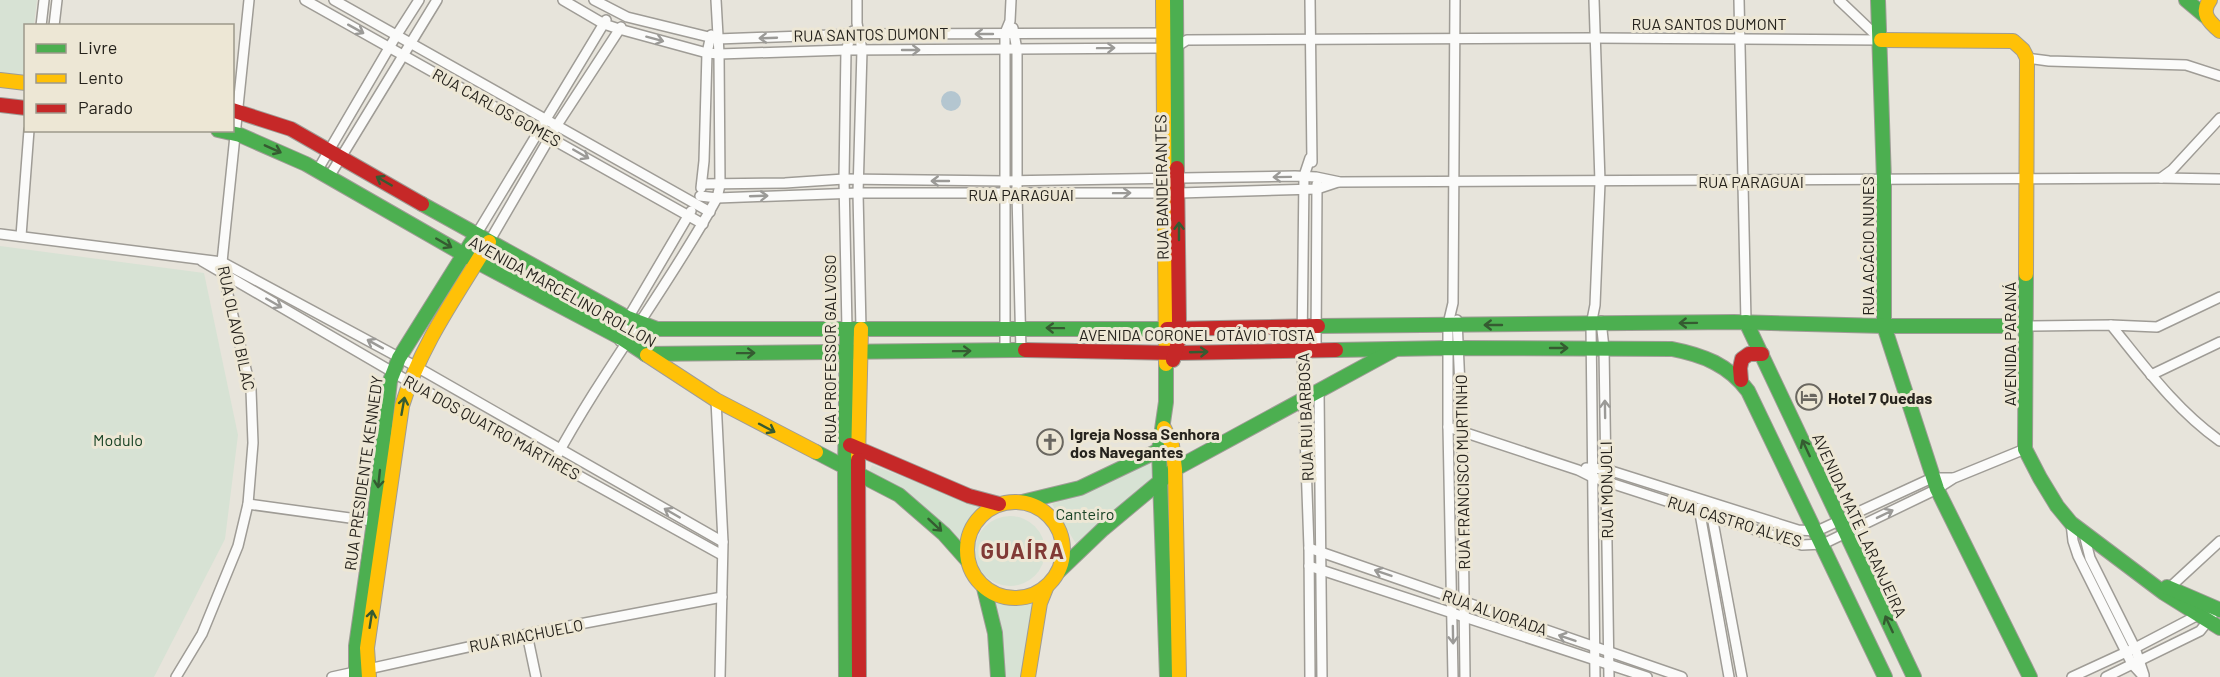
<svg xmlns="http://www.w3.org/2000/svg" width="2220" height="677" viewBox="0 0 2220 677" font-family="Barlow,sans-serif">
	<rect width="100%" height="100%" fill="#e7e4db"/>
	<g fill="#d7e2d4">
		<path d="M0,0H37L34,25L26,26L25,82L0,78Z"/>
		<path d="M0,246L204,273L238,435L225,539L154,677H0Z"/>
		<path d="M1149,461L1155,484L1078,547L1052,504Z"/>
		<path d="M872,465L985,508L972,525L964,546L867,477Z"/>
		<circle cx="1010" cy="551" r="35"/>
		<path d="M1034,599L1024,677H1005L994,601Z"/>
	</g>
	<circle fill="#b4c6d0" cx="951" cy="101" r="10"/>
	<g fill="none" stroke-linecap="round" stroke-linejoin="round">
		<g stroke="#9f9c96" stroke-width="12">
			<g id="street">
				<path d="M305,0L703,224"/>
				<path d="M334,0L710,212"/>
				<path d="M563,0L604,24L619,29L707,53L719,54L846,50L1163,48L1176,47L1187,40L1594,38L1881,40"/>
				<path d="M594,0L627,17L717,39L859,34L1169,33"/>
				<path d="M857,0V23L862,50L858,193L861,329"/>
				<path d="M1310,0L1312,162"/>
				<path d="M1594,0L1600,182L1595,305L1591,325L1595,677"/>
				<path d="M1739,0L1746,322"/>
				<path d="M1839,0L1881,40"/>
				<path d="M41,26L44,0"/>
				<path d="M54,26L57,0"/>
				<path d="M1013,28L1017,50V194L1021,351"/>
				<path d="M2027,58L2049,61L2186,65L2220,76"/>
				<path d="M317,171L396,36L419,0"/>
				<path d="M329,177L437,0"/>
				<path d="M2161,178L2220,179"/>
				<path d="M702,184L785,183L844,179L1005,181L1295,176L1316,177L1340,182L2161,178L2172,170L2220,118"/>
				<path d="M701,188L704,161L707,53L711,35"/>
				<path d="M700,196L717,198L858,193H1179L1317,189L1338,182"/>
				<path d="M0,234L222,262L415,366L723,542"/>
				<path d="M476,235L606,20"/>
				<path d="M21,236L29,130"/>
				<path d="M489,242L557,125L621,27"/>
				<path d="M202,261L408,381L722,555"/>
				<path d="M1457,320L1462,432L1465,677"/>
				<path d="M1601,321L1604,348L1609,677"/>
				<path d="M2111,325L2157,327L2220,297"/>
				<path d="M2025,326L2111,325C2145,367 2176,410 2220,441"/>
				<path d="M847,329L844,179L846,50L853,31"/>
				<path d="M620,341L628,318L691,211"/>
				<path d="M1316,349L1317,184"/>
				<path d="M1005,350V33L1010,21L1011,0"/>
				<path d="M2151,375L2220,342"/>
				<path d="M1319,392L1322,677"/>
				<path d="M716,400L723,542L720,677"/>
				<path d="M1448,427L1578,470L1592,477L1802,545L1823,544L1937,489L1954,478L2025,449"/>
				<path d="M554,461C603,370 667,289 717,198L720,185L719,54L716,0"/>
				<path d="M1586,468L1605,469L1798,530L1817,531L1932,478H1953"/>
				<path d="M248,504L379,522"/>
				<path d="M1699,508L1729,677"/>
				<path d="M1711,511L1742,677"/>
				<path d="M2071,523L2073,541L2078,556L2132,664L2144,677"/>
				<path d="M2084,534L2090,558L2135,648L2144,675"/>
				<path d="M1309,548L1682,677"/>
				<path d="M1309,566L1647,677"/>
				<path d="M2167,590L2220,541"/>
				<path d="M527,634L536,677"/>
				<path d="M176,677L202,634L238,546L248,504L253,443L251,390L223,274L222,262L249,0"/>
				<path d="M332,677L527,634L722,597"/>
				<path d="M1310,677L1309,548L1302,349L1304,176L1310,158"/>
				<path d="M1453,677L1448,427V324L1453,303L1455,0"/>
				<path d="M2072,677L2135,648L2202,613"/>
				<path d="M2106,677L2200,631L2212,616"/>
			</g>
		</g>
		<g stroke="#9f9c96" stroke-width="16">
			<g id="fast">
				<path d="M1176,0L1177,168"/>
				<path d="M1878,0L1884,181V326L1937,489L2030,677"/>
				<path d="M2186,0L2205,16"/>
				<path d="M218,130L240,135L306,164L477,262L621,338L647,355"/>
				<path d="M422,204L628,318L657,329H1167"/>
				<path d="M2026,274L2025,449L2040,478L2057,506L2071,523L2164,593L2220,628"/>
				<path d="M1746,322L1914,677"/>
				<path d="M1318,326L1734,322L1884,326H2025"/>
				<path d="M1336,350L1448,348L1672,349C1703,355 1729,365 1748,391L1885,677"/>
				<path d="M645,354L1025,350"/>
				<path d="M1166,364V402L1159,450L1167,677"/>
				<path d="M816,452L899,495L944,534L968,561"/>
				<path d="M1022,502L1080,488L1166,447"/>
				<path d="M1058,572L1103,529L1175,469L1394,350"/>
				<path d="M2167,587L2220,610"/>
				<path d="M984,588L995,633L998,677"/>
				<path d="M356,677V646L374,522L390,381L399,358L476,235"/>
				<path d="M846,677L845,469L847,329"/>
			</g>
		</g>
		<g stroke="#9f9c96" stroke-width="16">
			<g id="slow">
				<path d="M1163,0L1166,364"/>
				<path d="M2210,0C2200,13 2209,22 2220,31"/>
				<path d="M1881,40L2013,41L2023,50L2027,58L2026,274"/>
				<path d="M0,80L26,83"/>
				<path d="M647,355L716,400L816,452"/>
				<path d="M1164,428L1172,445L1175,469L1179,677"/>
				<path d="M858,460L861,329"/>
				<circle cx="1015" cy="550" r="48"/>
				<path d="M369,677L367,648L402,406C420,346 457,295 489,242"/>
				<path d="M1028,677L1040,603L1046,588"/>
			</g>
		</g>
		<g stroke="#9f9c96" stroke-width="16">
			<g id="jam">
				<path d="M0,105L26,108"/>
				<path d="M232,110L291,129L422,204"/>
				<path d="M1167,329L1318,326"/>
				<path d="M1025,350L1177,353L1336,350"/>
				<path d="M1173,360L1178,342L1179,321L1177,168"/>
				<path d="M1741,380L1740,368L1742,359L1749,354H1762"/>
				<path d="M850,445L969,496L999,504"/>
				<path d="M858,460L859,677"/>
			</g>
		</g>
		<use href="#street" stroke="#fbfbfa" stroke-width="9"/>
		<use href="#fast" stroke="#4caf50" stroke-width="14"/>
		<use href="#slow" stroke="#ffc107" stroke-width="14"/>
		<use href="#jam" stroke="#c62828" stroke-width="14"/>
	</g>
	<defs><path id="oneway-shaft" d="M-6 0H5M1.5-3L5.5 0L1.5 3" fill="none" stroke-width="1.6" stroke-linecap="round" stroke-linejoin="round" transform="scale(1.5)"/></defs>
	<g stroke="#9b9a97">
		<use href="#oneway-shaft" transform="translate(356 29) rotate(29)"/>
		<use href="#oneway-shaft" transform="translate(984 34) rotate(180)"/>
		<use href="#oneway-shaft" transform="translate(768 38) rotate(178)"/>
		<use href="#oneway-shaft" transform="translate(655 39) rotate(15)"/>
		<use href="#oneway-shaft" transform="translate(1106 48) rotate(-1)"/>
		<use href="#oneway-shaft" transform="translate(911 50)"/>
		<use href="#oneway-shaft" transform="translate(581 154) rotate(30)"/>
		<use href="#oneway-shaft" transform="translate(1282 177) rotate(179)"/>
		<use href="#oneway-shaft" transform="translate(940 181) rotate(180)"/>
		<use href="#oneway-shaft" transform="translate(1122 193) rotate(-1)"/>
		<use href="#oneway-shaft" transform="translate(759 196) rotate(-2)"/>
		<use href="#oneway-shaft" transform="translate(274 303) rotate(30)"/>
		<use href="#oneway-shaft" transform="translate(375 344) rotate(-151)"/>
		<use href="#oneway-shaft" transform="translate(1605 409) rotate(-91)"/>
		<use href="#oneway-shaft" transform="translate(672 513) rotate(-150)"/>
		<use href="#oneway-shaft" transform="translate(1885 514) rotate(-26)"/>
		<use href="#oneway-shaft" transform="translate(1383 573) rotate(-161)"/>
		<use href="#oneway-shaft" transform="translate(1453 635) rotate(89)"/>
		<use href="#oneway-shaft" transform="translate(1567 638) rotate(-161)"/>
	</g>
	<g stroke="#355b31">
		<use href="#oneway-shaft" transform="translate(273 149) rotate(24)"/>
		<use href="#oneway-shaft" transform="translate(384 181) rotate(-150)"/>
		<use href="#oneway-shaft" transform="translate(1179 231) rotate(-90)"/>
		<use href="#oneway-shaft" transform="translate(444 243) rotate(30)"/>
		<use href="#oneway-shaft" transform="translate(1688 323) rotate(179)"/>
		<use href="#oneway-shaft" transform="translate(1493 325) rotate(-180)"/>
		<use href="#oneway-shaft" transform="translate(1055 328) rotate(-179)"/>
		<use href="#oneway-shaft" transform="translate(1559 348)"/>
		<use href="#oneway-shaft" transform="translate(962 351) rotate(-1)"/>
		<use href="#oneway-shaft" transform="translate(1199 352) rotate(-2)"/>
		<use href="#oneway-shaft" transform="translate(746 353) rotate(-1)"/>
		<use href="#oneway-shaft" transform="translate(403 406) rotate(-80)"/>
		<use href="#oneway-shaft" transform="translate(767 428) rotate(28)"/>
		<use href="#oneway-shaft" transform="translate(1806 448) rotate(-115)"/>
		<use href="#oneway-shaft" transform="translate(379 479) rotate(96)"/>
		<use href="#oneway-shaft" transform="translate(935 525) rotate(43)"/>
		<use href="#oneway-shaft" transform="translate(371 619) rotate(-81)"/>
		<use href="#oneway-shaft" transform="translate(1889 624) rotate(-115)"/>
	</g>
	<defs>
		<g id="hotel-ring" transform="scale(1.35)"><circle r="9.5" fill="#ede7d5" stroke="#6a6760" stroke-width="1.5"/><path d="M-6-4.5h1.5V1H6V5H4.5V3h-9V5H-6ZM-4 0a1.8 1.8 0 1 1 3.6 0ZM.5 0V-2.5h3Q6-2.5 6 0Z" fill="#6a6760"/></g>
		<g id="church-ring" transform="scale(1.35)"><circle r="9.5" fill="#ede7d5" stroke="#6a6760" stroke-width="1.5"/><path d="M-1.2-6h2.4v3.5h3.3v2.4h-3.3V6h-2.4V-.1h-3.3v-2.4h3.3Z" fill="#6a6760"/></g>
	</defs>
	<g fill-rule="evenodd">
		<use href="#hotel-ring" x="1809" y="397"/>
		<use href="#church-ring" x="1050" y="442"/>
	</g>
	<g text-anchor="middle" dominant-baseline="central" stroke-width="6" stroke-linejoin="round" paint-order="stroke">
		<g font-size="16" fill="#26231d" stroke="#ede7d5">
			<text x="1709" y="23">RUA SANTOS DUMONT</text>
			<text transform="translate(871 34) rotate(-1)">RUA SANTOS DUMONT</text>
			<text transform="translate(497 107) rotate(29)">RUA CARLOS GOMES</text>
			<text x="1751" y="181">RUA PARAGUAI</text>
			<text transform="translate(1161 187) rotate(-91)">RUA BANDEIRANTES</text>
			<text x="1021" y="194">RUA PARAGUAI</text>
			<text transform="translate(1867 246) rotate(-90)">RUA ACÁCIO NUNES</text>
			<text transform="translate(563 291) rotate(29)">AVENIDA MARCELINO ROLLON</text>
			<text transform="translate(237 328) rotate(78)">RUA OLAVO BILAC</text>
			<text x="1197" y="334">AVENIDA CORONEL OTÁVIO TOSTA</text>
			<text transform="translate(2009 344) rotate(-90)">AVENIDA PARANÁ</text>
			<text transform="translate(829 349) rotate(-90)">RUA PROFESSOR GALVOSO</text>
			<text transform="translate(1305 417) rotate(-92)">RUA RUI BARBOSA</text>
			<text transform="translate(492 427) rotate(29)">RUA DOS QUATRO MÁRTIRES</text>
			<text transform="translate(1462 472) rotate(-91)">RUA FRANCISCO MURTINHO</text>
			<text transform="translate(363 473) rotate(-82)">RUA PRESIDENTE KENNEDY</text>
			<text transform="translate(1606 490) rotate(-91)">RUA MONJOLI</text>
			<text transform="translate(1735 521) rotate(17)">RUA CASTRO ALVES</text>
			<text transform="translate(1860 525) rotate(65)">AVENIDA MATE LARANJEIRA</text>
			<text transform="translate(1495 612) rotate(19)">RUA ALVORADA</text>
			<text transform="translate(526 635) rotate(-11)">RUA RIACHUELO</text>
		</g>
		<g font-size="16" font-weight="bold" fill="#26231d" stroke="#ede7d5" text-anchor="start">
			<text x="1828" y="397">Hotel 7 Quedas</text>
			<text x="1070" y="433">Igreja Nossa Senhora<tspan x="1070" dy="18">dos Navegantes</tspan></text>
		</g>
		<g font-size="16" fill="#194325" stroke="#ede7d5">
			<text x="118" y="439">Modulo</text>
			<text x="1085" y="513">Canteiro</text>
		</g>
		<g font-size="22" font-weight="bold" letter-spacing="1.5" fill="#813a35" stroke="#ede7d5">
			<text x="1023" y="550">GUAÍRA</text>
		</g>
	</g>
	<rect x="24" y="24" width="210" height="108" fill="#ede7d5" stroke="#9d998b" stroke-width="1.5"/>
	<rect x="36" y="44" width="30" height="9" fill="#4caf50" stroke="#9d998b" stroke-width="1.5"/>
	<text x="78" y="54" font-size="18" fill="#26231d">Livre</text>
	<rect x="36" y="74" width="30" height="9" fill="#ffc107" stroke="#9d998b" stroke-width="1.5"/>
	<text x="78" y="84" font-size="18" fill="#26231d">Lento</text>
	<rect x="36" y="104" width="30" height="9" fill="#c62828" stroke="#9d998b" stroke-width="1.5"/>
	<text x="78" y="114" font-size="18" fill="#26231d">Parado</text>
</svg>
